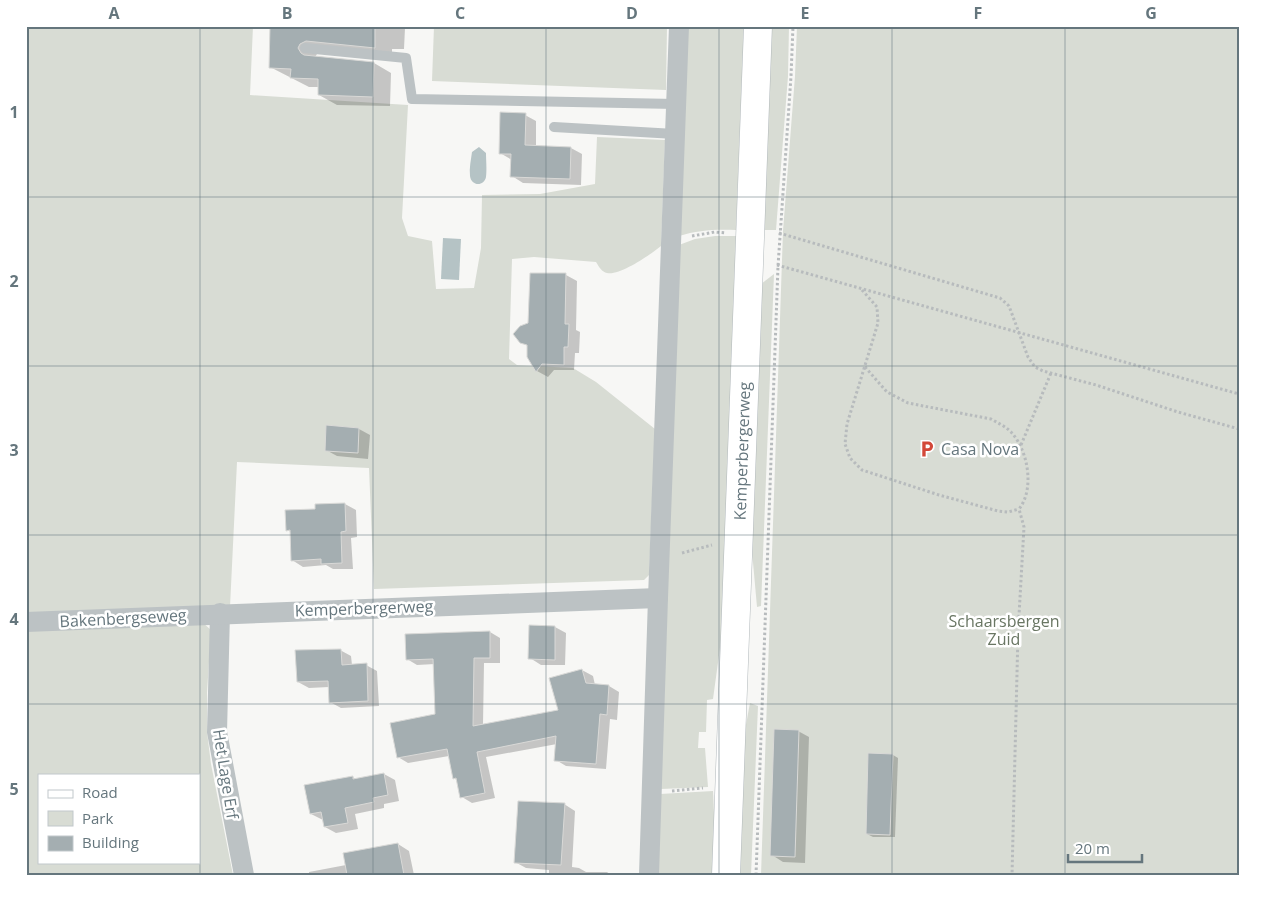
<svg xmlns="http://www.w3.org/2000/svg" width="1265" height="901" viewBox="0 0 1265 901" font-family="'Open Sans',sans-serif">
	<rect width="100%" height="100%" fill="#f7f7f5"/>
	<g fill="#d8dcd4" fill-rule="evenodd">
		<path d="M26,26H253L250,95L408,105L402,218L408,236L432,241L436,289L474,288L481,248L482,195L540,194L595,184L597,137L665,140L661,246C651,254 620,276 607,273C602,272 599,267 596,262L534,257L512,259L509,359L517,365L573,368L596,382L655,429L649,575L644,580L374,589L369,468L237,462L230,607L26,616Z"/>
		<path d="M434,26H667L666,90L432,81Z"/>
		<path d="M686,26H744L736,230C716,229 698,230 679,236Z"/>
		<path d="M770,26H789L788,76L776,230H763Z"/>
		<path d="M797,26H1239V875H761L783,231L795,76Z"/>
		<path d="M715,236H736L723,626L713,699L707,700L706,732H699L698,748H705L708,787L661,789L679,245L695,239Z"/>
		<path d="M774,274L761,606L757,607L751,540L761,284Z"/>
		<path d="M203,623L211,630L207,693V732L211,764L233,875H26V629ZM39,775H199V862H39Z"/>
		<path d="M750,703L758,706L751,875H739L745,730Z"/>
		<path d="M713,791L715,833L714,875H658L660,794Z"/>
	</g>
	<g fill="#b5c3c5">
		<path d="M479,147L486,153C486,160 487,170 486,177C484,187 471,186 470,176C469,168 471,160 472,152Z"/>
		<path d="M443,238L461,239L459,280L441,279Z"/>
	</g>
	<g fill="#0003">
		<path d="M271,26H402L405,28L404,49H392V57L319,51L315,57L374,63L391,73L390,106L337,105L319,95V87H309L270,67Z"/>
		<path d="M525,115L536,121V147L571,148L582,154L581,185L523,183L512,176V160L500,153Z"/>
		<path d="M566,275L577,281L576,330L580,332L579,353H575L574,370H554L548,377L537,371L528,346L520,342L530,324Z"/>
		<path d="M328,427L359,429L370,435L368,459L337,456L326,450Z"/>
		<path d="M345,504L356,510L357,537L351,538L353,569H333L326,565L303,567L292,560L291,532L287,530L317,510Z"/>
		<path d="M530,626L555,627L566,633L565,665H541L530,658Z"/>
		<path d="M490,632L500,638V663H484L483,725L559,711L582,670L593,676L595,685L609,686L619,692L617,720L610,719L606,769L566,766L556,760L557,744L486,757L495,798L472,803L462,797L458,781L454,778L449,756L408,763L398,757L436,715L435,664L417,665L407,659Z"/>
		<path d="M340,650L351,656L352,665H366L377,671L379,706L341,708L330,702L329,687L309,688L298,682Z"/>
		<path d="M798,731L809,737L805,863L783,862L772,855Z"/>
		<path d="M893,755L898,758L895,837H873L867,834Z"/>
		<path d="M384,774L395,780L399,801L384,804V808L355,814L358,829L336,833L325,827L323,820L311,814L353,777L356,780Z"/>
		<path d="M564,804L575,811L572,867L579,868L586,872H607L611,875H549V870L526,868L515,862Z"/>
		<path d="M398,844L409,851L414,875H309V872L346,865Z"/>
	</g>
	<g fill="#a4aeb1" stroke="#d9d9d7">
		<path d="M270,26H375V48L306,41L300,44L298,48L301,53L304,55L374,62L373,97L318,95V79L290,78L291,69L269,68Z"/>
		<path d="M500,112L526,113L525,145L571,147L570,179L510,177L511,154H499Z"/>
		<path d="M530,273H566L565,324H569L568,347H564V365L542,364L536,372L527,357V345L520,343L513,334L520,326L528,323Z"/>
		<path d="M326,425L359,428L358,453L325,451Z"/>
		<path d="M345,503L346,531L341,532L342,563L321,564V559L291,561L290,530L286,531L285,510L315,509V504Z"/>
		<path d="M529,625L555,626V660L528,659Z"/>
		<path d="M490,631V658H474L473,726L558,710L549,678L582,669L586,683L609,685L607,715L600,714L596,764L554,761L556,736L477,752L485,793L460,798L456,778L453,779L447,749L397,758L390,723L435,714L433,659L406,660L405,634Z"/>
		<path d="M341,649L342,665L367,663L368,701L329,703L328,681L297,682L295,650Z"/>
		<path d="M774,729L799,730L795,857L770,856Z"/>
		<path d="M868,753L893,754L890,835L866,834Z"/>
		<path d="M384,773L388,795L373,798L374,802L345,808L348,823L324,827L321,812L310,814L304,785L353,776V779Z"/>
		<path d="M518,801L565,803L561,865L514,863Z"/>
		<path d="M398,843L404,875H347L343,853Z"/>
	</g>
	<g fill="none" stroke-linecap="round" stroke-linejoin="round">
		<g stroke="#b1b8bb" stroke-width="29">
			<path id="secondary" d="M726,875L758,26"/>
		</g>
		<g stroke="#b7bbbd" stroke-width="3" stroke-dasharray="2.5 2.5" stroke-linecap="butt">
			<path d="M779,233L1000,298L1009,306L1028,357L1035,367L1043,371L1096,385L1178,412L1239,429"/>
			<path d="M692,236L715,232L726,233"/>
			<path d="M777,265L1239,394"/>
			<path d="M862,290L877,307L878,323L847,424L845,444L850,458L862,470L939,495L998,511L1008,512L1019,509"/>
			<path d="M865,367L887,392L908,403L991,419C998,423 1005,426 1011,432C1028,450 1035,489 1019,509L1024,527L1018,633L1012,875"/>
			<path d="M1021,445L1051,373"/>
			<path d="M682,553L712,545"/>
			<path d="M672,791L703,788"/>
			<path d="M756,875L778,266L791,76L793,26"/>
		</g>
		<g stroke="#bcc2c4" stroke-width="10">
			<path d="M305,48L406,58L412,99L676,104"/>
			<path d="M554,127L675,134"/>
		</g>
		<g stroke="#bcc2c4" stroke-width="20">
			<path d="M220,613L217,732L244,875"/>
			<path d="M26,622L658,598"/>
			<path d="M649,875L658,598L679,26"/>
		</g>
		<use href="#secondary" stroke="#fff" stroke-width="28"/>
	</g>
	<path fill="none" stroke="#65767d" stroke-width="1" stroke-opacity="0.55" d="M200,26V875M373,26V875M546,26V875M719,26V875M892,26V875M1065,26V875M26,197H1239M26,366H1239M26,535H1239M26,704H1239"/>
	<defs>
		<g id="parking-bare" transform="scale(1.35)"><path d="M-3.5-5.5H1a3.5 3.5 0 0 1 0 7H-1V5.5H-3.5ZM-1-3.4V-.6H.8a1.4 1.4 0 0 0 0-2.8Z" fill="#d34839" stroke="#fff" stroke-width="2.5" paint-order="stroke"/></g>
	</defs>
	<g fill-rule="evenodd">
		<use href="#parking-bare" x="927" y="449"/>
	</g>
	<g text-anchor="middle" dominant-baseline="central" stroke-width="5" stroke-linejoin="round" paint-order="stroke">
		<g font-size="16" fill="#65767d" stroke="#fff" text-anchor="start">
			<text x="941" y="449">Casa Nova</text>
		</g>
		<g font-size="16" fill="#65767d" stroke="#fff">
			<text transform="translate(742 451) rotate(-88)">Kemperbergerweg</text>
			<text transform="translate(364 608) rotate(-2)">Kemperbergerweg</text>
			<text transform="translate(123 618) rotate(-3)">Bakenbergseweg</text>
			<text transform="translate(226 774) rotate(81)">Het Lage Erf</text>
		</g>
		<g font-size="16" fill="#697663" stroke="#fff">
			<text x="1004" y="621">Schaarsbergen<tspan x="1004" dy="18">Zuid</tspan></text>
		</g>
	</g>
	<rect width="1265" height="901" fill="none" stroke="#ffffff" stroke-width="55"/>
	<rect x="38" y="774" width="162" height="90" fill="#ffffff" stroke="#c1c8cb"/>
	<rect x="48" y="790" width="25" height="8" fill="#ffffff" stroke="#c1c8cb"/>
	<text x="82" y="798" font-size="15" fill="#65767d">Road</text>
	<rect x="48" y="811" width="25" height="15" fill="#d8dcd4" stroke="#c1c8cb"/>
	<text x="82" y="824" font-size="15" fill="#65767d">Park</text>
	<rect x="48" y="836" width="25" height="15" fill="#a4aeb1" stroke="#c1c8cb"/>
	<text x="82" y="848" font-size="15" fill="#65767d">Building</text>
	<path d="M1068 854v8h74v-8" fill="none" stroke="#65767d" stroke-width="2.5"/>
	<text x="1075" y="854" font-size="15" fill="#65767d" stroke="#ffffff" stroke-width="4" paint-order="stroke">20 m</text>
	<rect x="28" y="28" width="1210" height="846" fill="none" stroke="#65767d" stroke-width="2"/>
	<g font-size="16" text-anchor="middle" font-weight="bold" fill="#65767d">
		<text x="114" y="19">A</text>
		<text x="287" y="19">B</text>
		<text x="460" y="19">C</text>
		<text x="632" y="19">D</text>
		<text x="805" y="19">E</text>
		<text x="978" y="19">F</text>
		<text x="1151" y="19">G</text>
		<text x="14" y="118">1</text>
		<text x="14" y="287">2</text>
		<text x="14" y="456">3</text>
		<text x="14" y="625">4</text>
		<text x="14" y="795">5</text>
	</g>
</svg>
